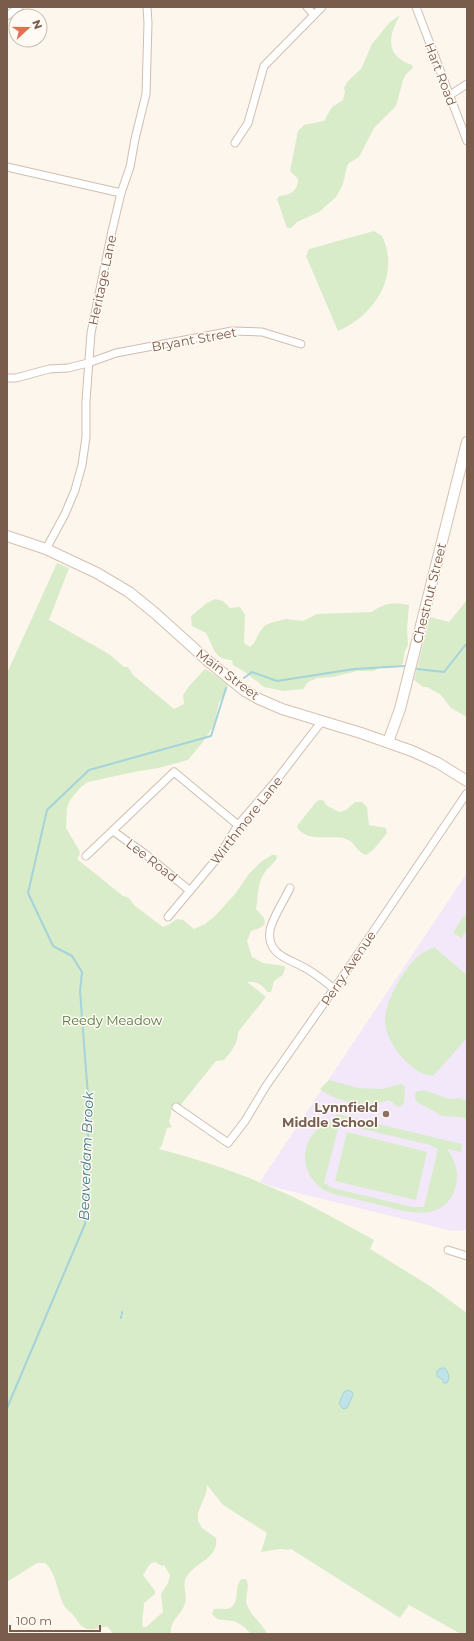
<svg xmlns="http://www.w3.org/2000/svg" width="474" height="1641" viewBox="0 0 474 1641" font-family="Montserrat,sans-serif">
	<rect width="100%" height="100%" fill="#fdf6ec"/>
	<path fill="#f3e8fa" d="M467,873V1230L452,1231L270,1186L260,1182Z"/>
	<g fill="#d8ecc9" fill-rule="evenodd">
		<path d="M400,15C388,36 385,56 412,65L413,68L406,74L403,80L396,106L374,128L359,157L349,163L347,166L343,184L336,197L319,212L297,222L291,228H287L277,199L279,196C289,195 298,192 298,179L290,171L298,131L304,125L324,121L332,107L343,100L345,91L344,88L347,82L361,69L372,44L389,23Z"/>
		<path d="M374,231L382,236C401,275 374,316 338,331L306,256L309,249Z"/>
		<path d="M57,563L69,568L49,620L109,654L124,667H128L133,675L174,709L184,704L183,695L190,685L205,669L212,673L228,685L226,693L219,702L214,725L203,742L188,760L158,768L134,772L88,782L81,787L70,800L67,808L66,828L79,850L80,854L77,859L123,896L129,898L134,905L163,927L168,925L177,919L183,920L194,929L205,924L214,917L235,894L248,875L262,861L272,855H276L277,858C274,864 268,867 265,872C256,886 259,895 256,909L264,918L265,924L260,928L251,931L247,941L252,957L263,963L284,966L285,968L283,975L274,981L271,992H267C261,983 257,982 247,982L266,997L238,1032C238,1044 231,1052 224,1060L216,1061L175,1112L171,1110V1114L169,1122L172,1127L167,1128L162,1145L159,1149C196,1159 233,1170 268,1186C305,1201 339,1221 374,1240L370,1249L430,1286L467,1313V1634H461L409,1605L400,1618L291,1549L288,1550C278,1547 271,1551 261,1552L267,1533L223,1505L207,1485L206,1493L198,1513V1521L202,1528L216,1538C219,1558 196,1562 187,1576C181,1585 188,1594 185,1603C182,1616 170,1618 171,1634H113L108,1627C101,1626 95,1631 87,1629C80,1627 78,1621 74,1616C72,1613 68,1611 65,1607C57,1594 57,1573 45,1563H37L7,1582V673ZM155,1562L162,1566L164,1565L170,1575L168,1583L161,1594L163,1612L146,1627H143C141,1618 144,1612 144,1603L155,1594V1591L143,1575L150,1564Z"/>
		<path d="M215,599L223,601L230,608L240,607L245,615L244,643L250,647L254,643L259,633L264,626L270,623L286,619L303,621L317,614L372,612C383,603 395,602 409,605L407,629L408,645L405,651L403,663L399,667H380L374,671H357L333,677L317,678L308,682L303,689L284,691L264,687L245,672L233,665L232,660C212,659 214,646 206,633L192,626L191,616L207,603Z"/>
		<path d="M467,600V717L451,708L441,695L427,687H423L414,680L430,617L449,622Z"/>
		<path d="M320,800L324,801L326,805L339,812L346,810L355,802H362L367,807L369,825L386,828L387,833L374,849L366,855C355,851 356,841 343,838C329,835 309,842 298,829L297,826L316,802Z"/>
		<path d="M464,915L467,917V930L462,938L453,933Z"/>
		<path d="M434,947L467,975V1038L433,1076C428,1075 422,1074 418,1071C403,1062 385,1039 385,1021C385,1002 402,972 416,958C421,953 429,950 434,947Z"/>
		<path d="M329,1080L358,1088L381,1089L402,1084L405,1087L404,1103L401,1106L398,1107L389,1100C382,1102 375,1104 368,1105C357,1106 327,1097 320,1089Z"/>
		<path d="M424,1090L449,1099L460,1098L467,1101V1119C460,1116 452,1117 444,1116C438,1115 435,1111 430,1109C422,1104 412,1103 416,1092Z"/>
		<path d="M336,1114L462,1144L461,1152L447,1149C456,1161 460,1175 455,1189C442,1224 407,1212 380,1205C365,1201 349,1198 333,1194C295,1180 296,1131 335,1120ZM339,1125L350,1126L430,1145L438,1149L424,1207H412L333,1188L324,1183Z"/>
		<path d="M347,1132L427,1152L416,1200L335,1181Z"/>
		<path d="M242,1579H246C251,1587 244,1596 247,1605C251,1616 263,1624 267,1634H251C247,1629 242,1625 236,1622C226,1618 220,1624 212,1614L214,1609C219,1608 225,1610 230,1608C241,1602 233,1586 242,1579Z"/>
	</g>
	<g fill="#bfe3e8" stroke="#a5d3da">
		<path d="M441,1368H445C449,1373 450,1378 447,1383H443V1380L437,1376V1371Z"/>
		<path d="M349,1390L352,1392L353,1395L347,1408L343,1409L339,1403L344,1392Z"/>
	</g>
	<g fill="none" stroke-linecap="round" stroke-linejoin="round">
		<g stroke="#a5d3da" stroke-width="2">
			<path d="M417,669L444,672L467,643"/>
			<path d="M244,678L252,672L277,681L354,669L405,666"/>
			<path d="M122,1314V1312"/>
			<path d="M121,1318V1316"/>
			<path d="M7,1408L85,1224L89,1109L80,991L82,972L72,956L53,946L28,893L47,810L89,770L211,736L226,688"/>
		</g>
		<g stroke="#d1beb0" stroke-width="9">
			<g id="street">
				<path d="M307,7L314,15"/>
				<path d="M416,7L467,141"/>
				<path d="M7,16L19,7"/>
				<path d="M450,95L467,84"/>
				<path d="M235,143L248,123L264,66L322,7"/>
				<path d="M7,167L121,193"/>
				<path d="M7,378H16L49,369L68,368L88,363L116,353L232,331L262,332L301,344"/>
				<path d="M46,549L65,514L75,490L82,465L86,437V401L91,333L112,231L121,193L130,167L135,139L146,94L148,23L147,7"/>
				<path d="M113,831L144,853L189,890"/>
				<path d="M86,856L174,772L238,825"/>
				<path d="M290,888C284,901 273,916 270,930C266,956 291,959 307,969C317,975 326,982 334,989"/>
				<path d="M168,917L219,856L238,825L275,782L322,721"/>
				<path d="M176,1107L228,1143L245,1121L266,1086L341,979L467,793"/>
				<path d="M448,1250L467,1256"/>
			</g>
		</g>
		<g stroke="#d6c0b0" stroke-width="12">
			<g id="secondary">
				<path d="M7,536L46,549L97,573L129,592L156,614L208,661L245,691L259,699L282,709L361,733L412,751L438,763L467,781"/>
				<path d="M388,742L400,709L467,442"/>
			</g>
		</g>
		<use href="#street" stroke="#fff" stroke-width="7"/>
		<use href="#secondary" stroke="#fff" stroke-width="10"/>
	</g>
	<circle fill="#8d6e63" stroke="#fffaf3" stroke-width="1.5" cx="386" cy="1114" r="4"/>
	<g text-anchor="middle" dominant-baseline="central" stroke-width="3" stroke-linejoin="round" paint-order="stroke">
		<g font-size="13" fill="#7a5c4d" stroke="#fffaf3">
			<text transform="translate(441 74) rotate(69)">Hart Road</text>
			<text transform="translate(102 280) rotate(-78)">Heritage Lane</text>
			<text transform="translate(194 339) rotate(-10)">Bryant Street</text>
			<text transform="translate(429 593) rotate(-76)">Chestnut Street</text>
			<text transform="translate(228 674) rotate(37)">Main Street</text>
			<text transform="translate(246 820) rotate(-52)">Wirthmore Lane</text>
			<text transform="translate(152 860) rotate(38)">Lee Road</text>
			<text transform="translate(348 968) rotate(-56)">Perry Avenue</text>
		</g>
		<g font-size="13" fill="#537a41" stroke="#fffaf3">
			<text x="112" y="1020">Reedy Meadow</text>
		</g>
		<g font-size="13" font-weight="bold" fill="#785e54" stroke="#fffaf3" text-anchor="end">
			<text x="378" y="1107">Lynnfield<tspan x="378" dy="15">Middle School</tspan></text>
		</g>
		<g font-size="14" font-style="italic" fill="#437c86" stroke="#fffaf3">
			<text transform="translate(86 1156) rotate(-88)">Beaverdam Brook</text>
		</g>
	</g>
	<rect width="474" height="1641" fill="none" stroke="#7a5c4d" stroke-width="16"/>
	<g transform="translate(28 28) rotate(69)"><circle r="19" fill="#fffaf3" stroke="#cabbb1"/>
	<path d="M0-3L7 15L0 10L-7 15Z" fill="#e76f51"/>
	<text y="-6" font-size="11" font-weight="bold" text-anchor="middle" fill="#7a5c4d">N</text>
	</g>
	<path d="M10 1625v6h90v-6" fill="none" stroke="#7a5c4d" stroke-width="2"/>
	<text x="16" y="1625" font-size="12" fill="#7a5c4d" stroke="#fffaf3" stroke-width="3" paint-order="stroke">100 m</text>
</svg>
